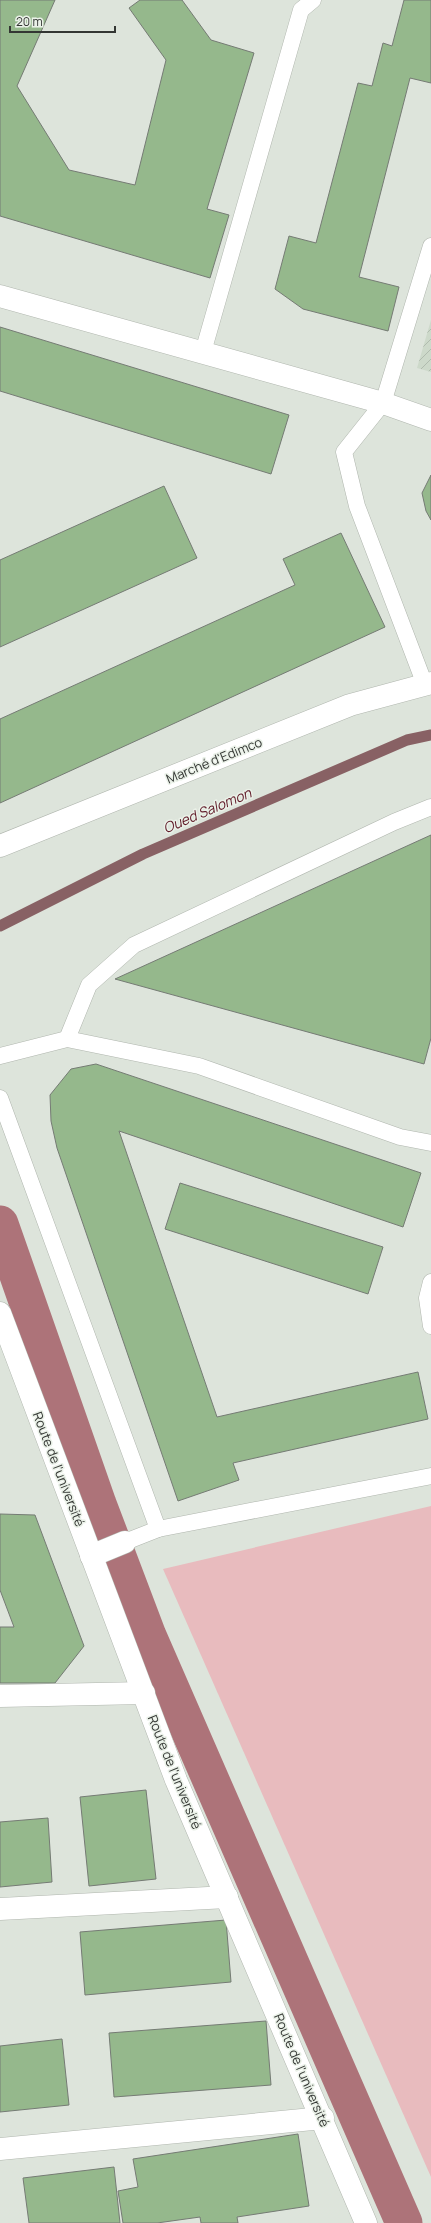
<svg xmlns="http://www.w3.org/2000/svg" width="431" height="2223" viewBox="0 0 431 2223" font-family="Manrope,sans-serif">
	<defs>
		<pattern id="industrial-furrows" width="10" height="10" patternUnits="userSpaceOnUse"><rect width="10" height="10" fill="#cdd9ca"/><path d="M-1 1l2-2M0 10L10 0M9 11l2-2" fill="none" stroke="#b0bbae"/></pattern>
	</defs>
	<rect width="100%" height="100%" fill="#dde4db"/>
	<path fill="url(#industrial-furrows)" d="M431,320V372L417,368Z"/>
	<path fill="#e8bbbe" d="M431,1506V2177L163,1569Z"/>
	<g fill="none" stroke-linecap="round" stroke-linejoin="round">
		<path stroke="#886164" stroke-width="11" d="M0,926L143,854L407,740L431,735"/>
		<path stroke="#ad7379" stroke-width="37" d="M0,1224L98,1504L148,1636L404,2223"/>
	</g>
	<g fill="#95b88c" stroke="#757b74">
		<path d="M0,0H55L17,86L69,170L135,185L166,60L129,8L140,0H182L211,40L254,53L207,209L229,215L210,278L0,216Z"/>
		<path d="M404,0H431V83L410,78L359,277L399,287L388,331L303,309L275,289L289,236L316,243L358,83L372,86L383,43L392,46Z"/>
		<path d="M0,327L289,415L271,474L0,391Z"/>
		<path d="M431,475V520L426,511L422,493Z"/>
		<path d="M164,486L197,558L0,647V560Z"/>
		<path d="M341,533L385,627L0,803V719L295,585L283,559Z"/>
		<path d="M431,835V1038L424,1064L115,979Z"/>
		<path d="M96,1064L421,1173L403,1227L119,1131L217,1417L418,1372L428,1419L233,1463L239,1480L178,1501L57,1148L51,1121L50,1095L71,1069Z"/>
		<path d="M180,1183L383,1247L368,1294L165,1229Z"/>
		<path d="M0,1514L35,1515L84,1646L55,1683H0V1627H14L0,1590Z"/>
		<path d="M146,1790L156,1879L89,1886L80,1797Z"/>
		<path d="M48,1818L52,1882L0,1887V1822Z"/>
		<path d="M226,1920L231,1982L85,1995L80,1932Z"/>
		<path d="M266,2021L271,2085L114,2097L109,2033Z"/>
		<path d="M62,2039L69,2105L0,2112V2046Z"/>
		<path d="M298,2134L309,2206L237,2217L238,2223H201L200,2217L157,2223H123L118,2191L138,2187L133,2159Z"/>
		<path d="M114,2167L120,2223H29L23,2178Z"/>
	</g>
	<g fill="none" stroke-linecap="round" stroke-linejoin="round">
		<g stroke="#b0b6ae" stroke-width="17">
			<g id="service">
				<path d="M203,352L301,10L313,0"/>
				<path d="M425,685L357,506L344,452L383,403L431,246"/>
				<path d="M67,1039L89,985L134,945L394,822L431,807"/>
				<path d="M0,1056L67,1039L199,1066L400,1137L431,1143"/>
				<path d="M0,1098L158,1529L125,1542"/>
				<path d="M431,1282L427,1298L431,1326"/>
				<path d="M158,1529L431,1476"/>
			</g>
		</g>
		<g stroke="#b0b6ae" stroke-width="23">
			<g id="minor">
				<path d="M0,296L383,403L431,420"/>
				<path d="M0,846L350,705L431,683"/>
				<path d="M0,1313L176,1780L366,2223"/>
				<path d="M91,1556L125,1542"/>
				<path d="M0,1696L144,1693"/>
				<path d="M0,1909L227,1897"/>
				<path d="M0,2149L323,2118"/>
			</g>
		</g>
		<use href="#service" stroke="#fff" stroke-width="16"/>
		<use href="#minor" stroke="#fff" stroke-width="22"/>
	</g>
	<g text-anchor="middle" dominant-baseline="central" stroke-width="3" stroke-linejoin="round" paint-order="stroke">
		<g font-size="13" fill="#333633" stroke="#eaf1e8">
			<text transform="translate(214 760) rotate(-22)">Marché d'Edimco</text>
			<text transform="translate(59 1469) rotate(69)">Route de l'université</text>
			<text transform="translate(175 1772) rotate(68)">Route de l'université</text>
			<text transform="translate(302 2070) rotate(67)">Route de l'université</text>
		</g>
		<g font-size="14" font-style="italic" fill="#5e1725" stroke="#eaf1e8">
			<text transform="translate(207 810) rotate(-23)">Oued Salomon</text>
		</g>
	</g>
	<path d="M10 26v6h105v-6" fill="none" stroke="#333633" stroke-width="2"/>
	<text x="16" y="26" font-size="12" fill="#333633" stroke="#eaf1e8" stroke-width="3" paint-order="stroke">20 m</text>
</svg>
